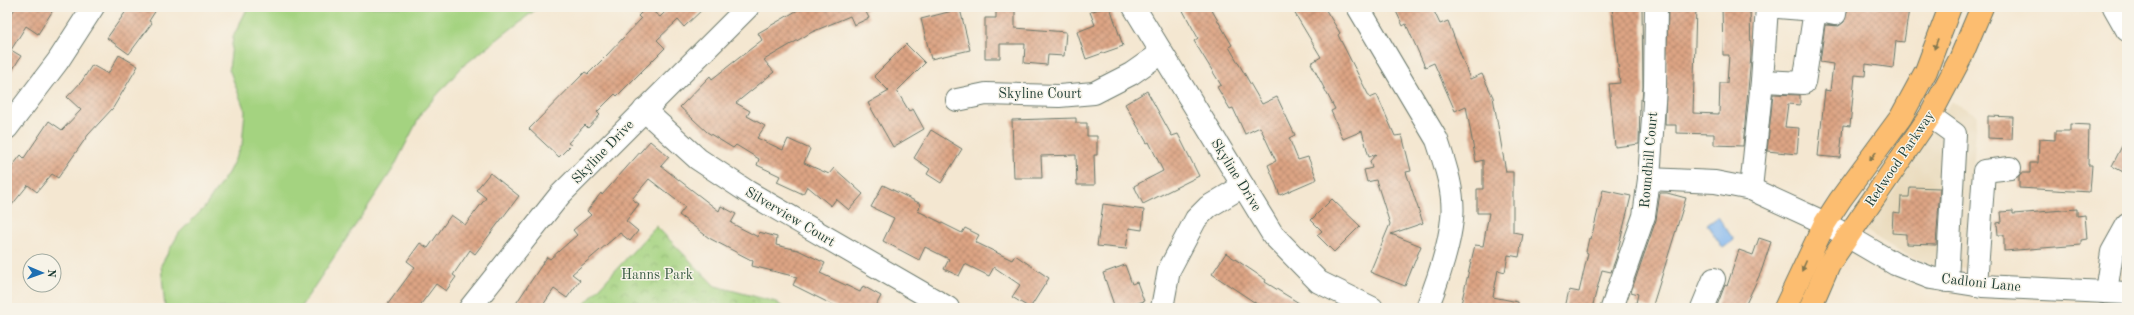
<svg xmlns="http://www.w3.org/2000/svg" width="2134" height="315" viewBox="0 0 2134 315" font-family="'Old Standard TT',serif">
	<defs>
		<pattern id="park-crowns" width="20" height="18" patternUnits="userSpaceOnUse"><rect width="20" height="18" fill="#a4d380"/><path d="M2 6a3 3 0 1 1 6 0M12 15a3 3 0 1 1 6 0" fill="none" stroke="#85ac6a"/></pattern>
		<pattern id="building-cross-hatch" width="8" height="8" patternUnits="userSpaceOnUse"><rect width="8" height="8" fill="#dda484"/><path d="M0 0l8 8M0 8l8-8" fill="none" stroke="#b3876d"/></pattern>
	</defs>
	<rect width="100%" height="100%" fill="#f7f3e8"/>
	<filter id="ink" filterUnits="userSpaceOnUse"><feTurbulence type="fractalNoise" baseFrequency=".025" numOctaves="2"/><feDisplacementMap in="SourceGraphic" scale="8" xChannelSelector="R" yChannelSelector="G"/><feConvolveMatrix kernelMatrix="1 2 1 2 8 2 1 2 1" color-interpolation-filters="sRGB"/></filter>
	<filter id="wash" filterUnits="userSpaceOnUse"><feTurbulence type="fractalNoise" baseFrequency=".012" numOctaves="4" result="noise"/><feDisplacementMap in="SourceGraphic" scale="16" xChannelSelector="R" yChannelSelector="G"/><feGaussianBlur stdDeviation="0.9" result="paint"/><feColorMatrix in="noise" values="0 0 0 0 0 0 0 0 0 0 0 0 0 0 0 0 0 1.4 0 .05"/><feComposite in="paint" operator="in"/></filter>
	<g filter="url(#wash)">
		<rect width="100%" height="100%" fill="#f4e7d1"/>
		<path fill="#e9d9ba" d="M1951,101L1977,115L1966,268L1929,264L1898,251L1865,230L1900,182Z"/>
		<path fill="#a4d380" stroke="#62885a" d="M248,7H539L463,66L422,112L393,169L300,308H165L161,265L179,233L204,208L228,173L242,145L245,111L229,69L233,37Z"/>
		<path fill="url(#park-crowns)" stroke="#62885a" d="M656,226L715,286L776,302L784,308H581Z"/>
		<path fill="#81b6ef" stroke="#507a92" d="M1718,217L1734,240L1723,248L1707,225Z"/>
		<g id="blocks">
			<g fill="url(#building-cross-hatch)">
				<path d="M16,7H55L38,34L26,26L11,50L21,56L7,79V21Z"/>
				<path d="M129,7H158L149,21L152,23L129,54L107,38Z"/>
				<path d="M647,7L660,17L667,10L665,7H705L684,27L678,20L657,40L665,48L617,96L615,94L597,112L600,115L588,128L585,125L568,143L571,145L559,157L529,129L585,72L588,74L607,55L641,19L638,16Z"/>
				<path d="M803,7H872L865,10L869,18L854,25L850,16L812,32L764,60L774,72L736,103L750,111L747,116L765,126L757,138L783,150L788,139L810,149L804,163L829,174L834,168L863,194L849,210L836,199L831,206L807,186L803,194L777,182L780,176L757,165L759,159L736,145L733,148L707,132L680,107L710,76L712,79L762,40L758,33Z"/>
				<path d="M1105,7H1110L1123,46L1086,59L1077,32L1095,25L1090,12Z"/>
				<path d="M1181,7H1210L1232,45L1229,47L1262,104L1277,97L1295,135L1289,138L1298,160L1308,157L1317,179L1280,195L1268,165L1276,161L1260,127L1245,134L1233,108L1230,109L1217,87L1221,85L1194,41L1198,38Z"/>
				<path d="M1291,7H1324L1340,33L1338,35L1370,98L1377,95L1395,136L1402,135L1411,171L1406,172L1423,223L1391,234L1421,246L1405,286L1370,272L1390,224L1376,180L1367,182L1364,170L1372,168L1370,161L1376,154L1369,157L1362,131L1343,139L1331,111L1335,109L1311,63L1321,57Z"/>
				<path d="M1394,7H1432L1440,24L1448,21L1470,79L1482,74L1493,97L1506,172H1513V232L1523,234L1519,257L1508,255L1505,272L1498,270L1493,297L1518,302V308H1460L1475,245L1483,246L1489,213H1477V189H1483V160L1476,162L1466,106L1455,111L1434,63L1425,67L1406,24L1403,26Z"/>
				<path d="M1612,7H1642L1643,87L1642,100H1640L1639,144L1615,147L1609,84L1620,83Z"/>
				<path d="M1668,7H1696L1693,113L1719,114L1720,83H1727L1729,55H1723L1722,7H1750L1751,56L1743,146L1714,145V134L1676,133V125H1665Z"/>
				<path d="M1848,7H1903L1909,9L1904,42L1896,41L1893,68L1866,64L1865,76L1855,75L1850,126L1843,125L1840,158L1818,156L1825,90L1830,91L1833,64L1820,62L1825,25L1839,26L1844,22Z"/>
				<path d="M996,8L1015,9V28L1066,32L1064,56L1048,55L1047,65L1024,63L1025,44H1000V58H985V18H996Z"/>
				<path d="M960,9L970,50L931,59L921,19Z"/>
				<path d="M906,44L925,63L897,91L909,111L913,109L924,129L893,147L868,103L889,91L874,76Z"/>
				<path d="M119,55L138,66L113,108L88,135L58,178L52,174L37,192L28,185L7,211V173L21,155L24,158L49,121L62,130L81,110L67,97L82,81L92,65L108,74Z"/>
				<path d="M1147,91L1172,136L1178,134L1199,176L1143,204L1134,186L1163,171L1149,142L1147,143L1125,104Z"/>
				<path d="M1773,94L1800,95V105L1788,104L1785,127L1799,128L1797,154L1767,151Z"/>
				<path d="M1988,116L2013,117L2012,139L1988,138Z"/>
				<path d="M1076,118V123H1087V136H1097V155H1094L1095,185H1077L1076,155L1041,156L1042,178H1014L1012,120Z"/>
				<path d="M2070,124L2089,125L2088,165H2092L2090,192L2019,188V176L2021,173H2030V163H2038L2039,139L2055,140V131H2070Z"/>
				<path d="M931,130L962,149L941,183L927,174L930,169L914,158Z"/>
				<path d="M2127,136V174L2112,166Z"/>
				<path d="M650,141L669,157L661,166L719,211L721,206L736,214L731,223L758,237L759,232L777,237L776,245L798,250L825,263L820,273L860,292L863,286L881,296L875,308H839L793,285L797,277L752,266L753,261L709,238L679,215L685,207L649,179L632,199L639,204L626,221L638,231L630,241L620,233L572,274L580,280L567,298L554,289L541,308H513L547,257L550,259L577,235L573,230L591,215L587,211L601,193L602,195Z"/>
				<path d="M490,173L519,196L475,254L470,250L453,275L456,277L446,291L436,284L418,308H385L415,267L407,261L420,243L428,248L451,215L465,225L486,198L476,190Z"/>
				<path d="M883,185L921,204L918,211L962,233L965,228L979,235L975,242L1012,260L1015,255L1049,278L1030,308L1012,297L1020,285L994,267L989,276L965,264L959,276L944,269L949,259L925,247L919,260L883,241L894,218L871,207Z"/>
				<path d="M1910,187L1940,188L1936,245L1906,244V234L1892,233L1893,212L1900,213L1901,197H1909Z"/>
				<path d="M1603,190L1631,196L1616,258L1611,272L1602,270L1592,308H1565L1569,290L1579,292L1588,253L1586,252L1589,238L1591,239Z"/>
				<path d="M1660,193H1667L1686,198L1652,308L1636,303L1638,294L1631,292L1656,220Z"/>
				<path d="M1332,199L1360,226L1334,252L1317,235L1322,231L1311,220Z"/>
				<path d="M1103,204L1144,210L1142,230L1129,228L1126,249L1097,246Z"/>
				<path d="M2077,209V216L2085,215L2087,239L2081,240V245L2004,251V235H1998L1997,223L2002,222L2001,212L2013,211V214Z"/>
				<path d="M1759,238L1771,242L1761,272L1744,308H1716L1725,285L1727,286L1739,250L1753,255Z"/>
				<path d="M1226,253L1266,280L1265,282L1307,308H1263L1212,274Z"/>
				<path d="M1125,265L1132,284L1137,282L1144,301L1124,308H1115L1103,273Z"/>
			</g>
		</g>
	</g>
	<g filter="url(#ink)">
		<use href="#blocks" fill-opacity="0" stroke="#6a786b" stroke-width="1"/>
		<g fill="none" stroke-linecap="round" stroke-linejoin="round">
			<g stroke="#6a786b" stroke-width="24">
				<g id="minor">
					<path d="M1134,7L1273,235L1319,282L1372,308"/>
					<path d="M1358,7L1437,140C1445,164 1455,193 1452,219C1449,249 1438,280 1427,308"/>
					<path d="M1778,7L1815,10"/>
					<path d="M2114,7L2127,30"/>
					<path d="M1762,81L1767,7"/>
					<path d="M957,100L986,94L1059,96L1094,93L1131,74L1161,53"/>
					<path d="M644,110L698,159L748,192L948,308"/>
					<path d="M1930,116L1955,134L1947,281"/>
					<path d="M7,128L58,61L93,7"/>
					<path d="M1649,179L1715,182L1751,189L1825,223L1895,264L1931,278L1982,286L2127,293"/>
					<path d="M1751,189L1762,81L1804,83L1815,10L1835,14L1836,7"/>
					<path d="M1976,285L1984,171L2010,168"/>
					<path d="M2106,292L2112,252L2127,225"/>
					<path d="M470,308L560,195L748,7"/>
					<path d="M1162,308L1169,270L1196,219L1208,207L1243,186"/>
					<path d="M1612,308L1644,216L1649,179L1655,87L1656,7"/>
					<path d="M1702,308L1714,279"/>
				</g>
			</g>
			<g stroke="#6a786b" stroke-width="24">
				<g id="major">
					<path d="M1785,308L1825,223L1840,200L1901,117L1926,71L1950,7"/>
					<path d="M1810,308L1829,264L1930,116L1961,57L1982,7"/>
				</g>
			</g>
			<use href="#minor" stroke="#fff" stroke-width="22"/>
			<use href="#major" stroke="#fcbd6f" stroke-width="22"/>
		</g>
		<defs><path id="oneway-solid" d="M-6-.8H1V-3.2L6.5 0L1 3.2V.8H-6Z"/></defs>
		<g fill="#82774f">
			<use href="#oneway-solid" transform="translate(1936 44) rotate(110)"/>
			<use href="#oneway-solid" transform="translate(1873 156) rotate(127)"/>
			<use href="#oneway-solid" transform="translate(1804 266) rotate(114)"/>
		</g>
	</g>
	<g text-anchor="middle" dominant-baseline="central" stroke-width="3" stroke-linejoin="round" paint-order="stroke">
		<g font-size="14" fill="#1f3d34" stroke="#f7f3e8">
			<text x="1040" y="94">Skyline Court</text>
			<text transform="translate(603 152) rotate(-46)">Skyline Drive</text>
			<text transform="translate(1900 159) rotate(-56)">Redwood Parkway</text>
			<text transform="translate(1649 160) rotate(-85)">Roundhill Court</text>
			<text transform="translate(1236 175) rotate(58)">Skyline Drive</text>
			<text transform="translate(790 217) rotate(31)">Silverview Court</text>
			<text transform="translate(1981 283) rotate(6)">Cadloni Lane</text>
		</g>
		<g font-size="14" fill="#3a5b43" stroke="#f7f3e8">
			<text x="657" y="275">Hanns Park</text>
		</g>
	</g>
	<rect width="2134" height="315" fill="none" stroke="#f7f3e8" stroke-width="24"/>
	<g transform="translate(42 273) rotate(92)"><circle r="19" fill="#f7f3e8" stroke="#a1aaa0"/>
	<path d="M0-3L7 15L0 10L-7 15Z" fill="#1f6fb2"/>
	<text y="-6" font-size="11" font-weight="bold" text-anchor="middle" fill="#1f3d34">N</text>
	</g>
</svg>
